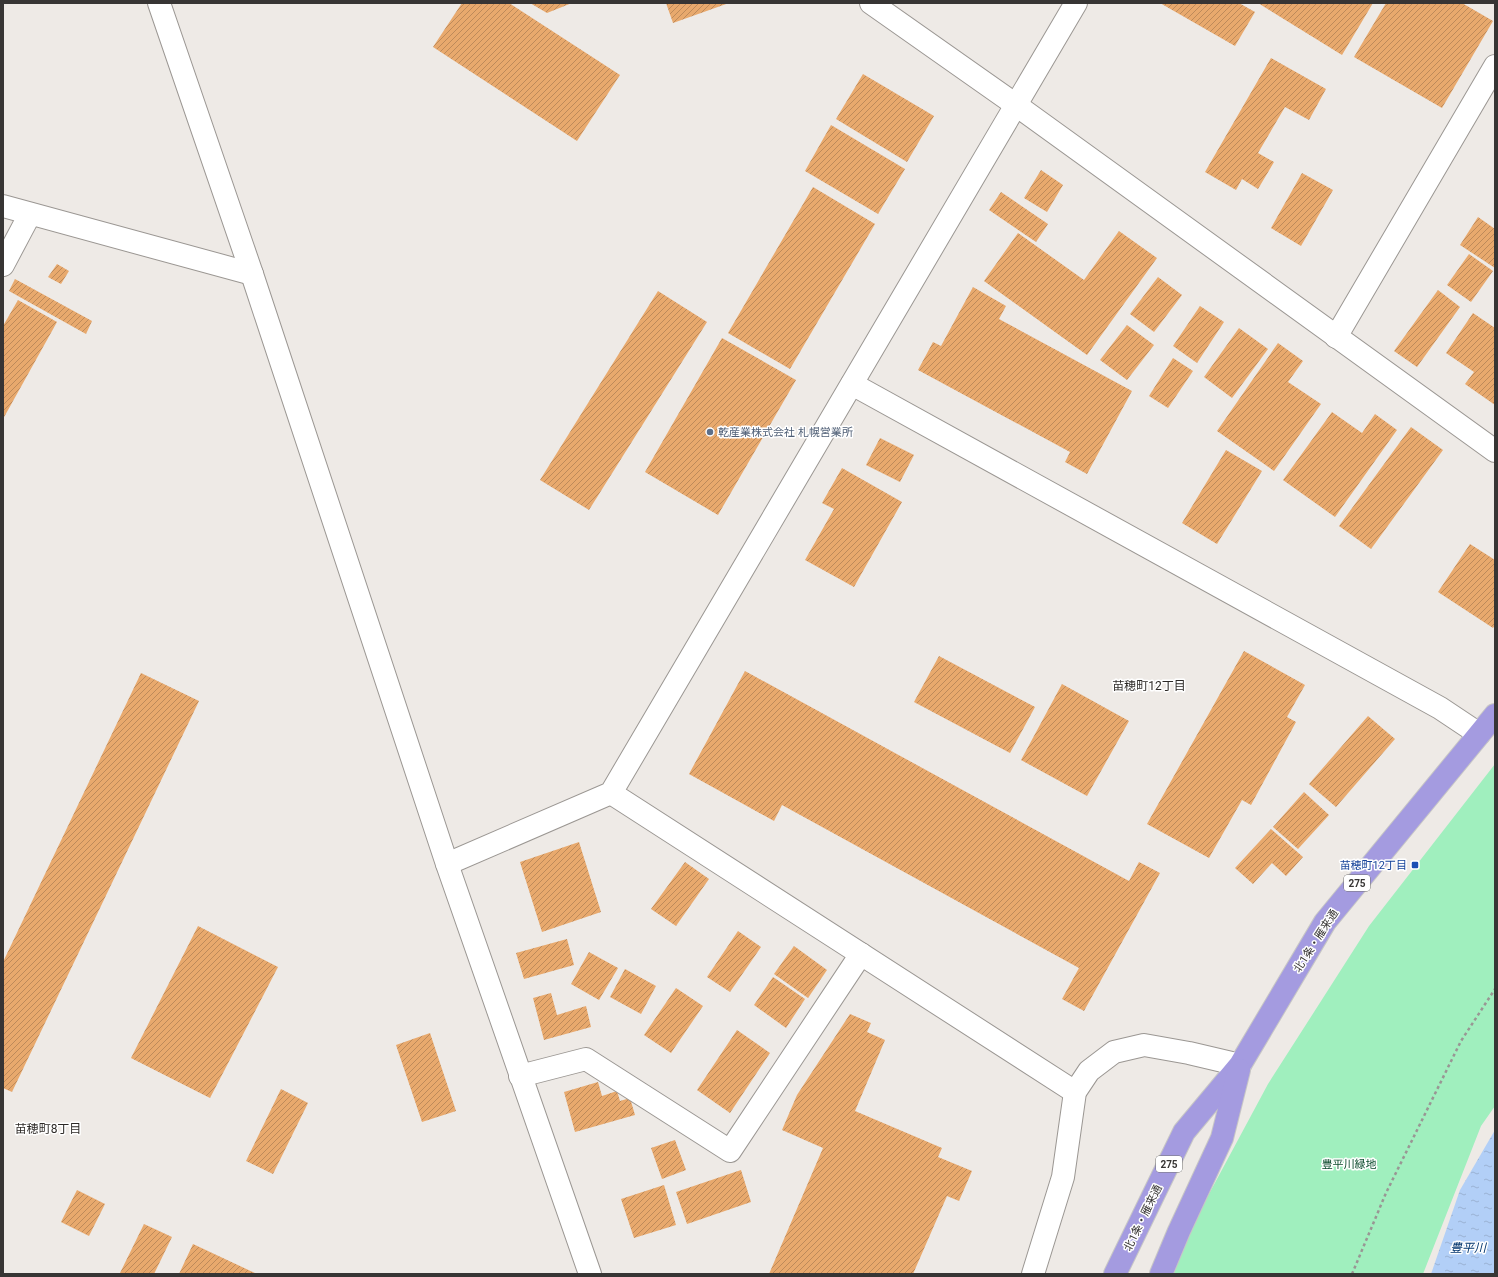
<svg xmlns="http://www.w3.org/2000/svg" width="1498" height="1277" viewBox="0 0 1498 1277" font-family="Roboto,'Noto Sans JP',sans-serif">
	<defs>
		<pattern id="water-ripples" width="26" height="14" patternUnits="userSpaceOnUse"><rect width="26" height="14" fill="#b2cff7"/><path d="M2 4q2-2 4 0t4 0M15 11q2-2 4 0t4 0" fill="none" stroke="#9ab2d4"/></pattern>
		<pattern id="building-hatch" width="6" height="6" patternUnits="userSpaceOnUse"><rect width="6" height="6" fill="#e8a96d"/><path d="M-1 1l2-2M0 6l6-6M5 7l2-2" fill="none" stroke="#bd8a5a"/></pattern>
	</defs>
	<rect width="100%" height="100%" fill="#eeeae6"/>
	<path fill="#a0efbe" d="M1495,764V1106L1481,1126L1423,1274H1166L1268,1084L1369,926Z"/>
	<path fill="url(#water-ripples)" d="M1495,1130V1274H1431L1460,1190Z"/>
	<g fill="url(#building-hatch)">
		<path d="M462,3H509L620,75L577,141L433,47Z"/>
		<path d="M530,3H572L547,13Z"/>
		<path d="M666,3H729L673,23Z"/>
		<path d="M1160,3H1239L1255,12L1235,46Z"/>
		<path d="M1258,3H1373L1342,55Z"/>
		<path d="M1386,3H1462L1493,21L1442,108L1354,57Z"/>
		<path d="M1271,58L1326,89L1309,120L1285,107L1258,153L1274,162L1258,189L1242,179L1236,190L1205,172Z"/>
		<path d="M863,74L934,116L907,162L836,119Z"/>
		<path d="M831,125L905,169L878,214L805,171Z"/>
		<path d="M1041,170L1063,185L1047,212L1024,198Z"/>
		<path d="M1302,173L1333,190L1301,246L1271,228Z"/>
		<path d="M813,187L875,224L790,369L728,333Z"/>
		<path d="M1001,192L1048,224L1036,242L989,210Z"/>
		<path d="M1478,217L1495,229V268L1460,245Z"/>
		<path d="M1119,231L1157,258L1087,355L984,281L1018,233L1084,280Z"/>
		<path d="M1469,254L1493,271L1471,302L1447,285Z"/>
		<path d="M57,264L69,271L61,284L48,277Z"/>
		<path d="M1158,277L1182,295L1154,332L1130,314Z"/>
		<path d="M15,279L92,321L86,334L9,291Z"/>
		<path d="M973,287L1006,306L999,319L1132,391L1087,474L1065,462L1070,452L918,370L933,342L941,346Z"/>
		<path d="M1438,290L1460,307L1417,367L1394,351Z"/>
		<path d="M658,291L707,322L589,510L540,480Z"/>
		<path d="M18,300L57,322L3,419V326Z"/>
		<path d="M1200,306L1224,322L1197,363L1173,346Z"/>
		<path d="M1473,313L1495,328V405L1465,384L1474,372L1446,353Z"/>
		<path d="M1127,325L1154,345L1127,380L1100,360Z"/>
		<path d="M1239,328L1268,349L1232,398L1204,377Z"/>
		<path d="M722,338L796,380L718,515L645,472Z"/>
		<path d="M1278,343L1303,361L1288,382L1321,404L1274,471L1217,431Z"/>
		<path d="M1173,358L1193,371L1168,408L1149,396Z"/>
		<path d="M1332,412L1362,433L1375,414L1397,430L1335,517L1283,480Z"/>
		<path d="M1411,427L1443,450L1371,549L1339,526Z"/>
		<path d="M880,438L914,455L900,482L866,465Z"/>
		<path d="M1226,450L1262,471L1217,544L1182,523Z"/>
		<path d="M842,468L902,502L854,587L805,560L834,509L822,503Z"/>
		<path d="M1470,544L1495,560V625L1493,628L1438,592Z"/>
		<path d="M1244,651L1305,685L1287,717L1296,722L1251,805L1242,800L1209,858L1147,824Z"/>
		<path d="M939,656L1035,707L1010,753L914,702Z"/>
		<path d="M745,671L1129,881L1139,862L1160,873L1084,1011L1062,999L1079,968L782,805L774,821L689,774Z"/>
		<path d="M141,673L199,701L12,1092L3,1088V962Z"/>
		<path d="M1062,684L1129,721L1087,796L1021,760Z"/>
		<path d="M1368,716L1395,739L1336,807L1309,784Z"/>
		<path d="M1304,792L1329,815L1298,849L1273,827Z"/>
		<path d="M1271,829L1303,857L1286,876L1272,863L1253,884L1235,868Z"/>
		<path d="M579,842L601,912L542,932L520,862Z"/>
		<path d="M685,862L709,879L676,926L651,909Z"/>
		<path d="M198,926L278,967L210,1098L131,1058Z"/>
		<path d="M738,931L761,947L730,992L707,977Z"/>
		<path d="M567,939L574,965L524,979L516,953Z"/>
		<path d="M794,946L827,970L808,998L774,974Z"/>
		<path d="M589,952L618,968L599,1000L571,984Z"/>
		<path d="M625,969L656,986L641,1014L610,997Z"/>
		<path d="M773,977L805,999L786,1028L754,1005Z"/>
		<path d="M676,988L703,1006L671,1053L644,1035Z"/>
		<path d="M551,993L557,1015L586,1006L591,1027L544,1040L533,998Z"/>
		<path d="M850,1014L871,1023L867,1032L885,1040L855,1111L942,1148L938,1157L972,1171L959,1201L947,1196L913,1274H769L823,1148L782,1130L797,1095Z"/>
		<path d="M737,1030L770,1053L730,1113L697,1090Z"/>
		<path d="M430,1033L456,1111L422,1122L396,1045Z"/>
		<path d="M598,1082L602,1096L617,1091L620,1101L630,1098L635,1115L575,1132L564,1092Z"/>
		<path d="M281,1089L308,1103L273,1174L246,1161Z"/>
		<path d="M675,1140L686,1170L662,1179L651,1148Z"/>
		<path d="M741,1170L751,1202L687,1224L676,1192Z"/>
		<path d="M664,1185L676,1225L634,1238L621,1199Z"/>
		<path d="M77,1190L105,1204L89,1236L61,1222Z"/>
		<path d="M144,1224L172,1237L154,1274H122L120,1273Z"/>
		<path d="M193,1244L257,1274H179Z"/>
	</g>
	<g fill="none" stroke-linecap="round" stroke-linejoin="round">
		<g stroke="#9b9793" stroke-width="24">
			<g id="minor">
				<path d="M159,3L252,274L447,864L590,1274"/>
				<path d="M871,3L1016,105L1495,451"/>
				<path d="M3,206L252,274"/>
				<path d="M3,265L30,214"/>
				<path d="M1336,337L1495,66"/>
				<path d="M852,384L1440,708L1479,734"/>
				<path d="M611,793L1075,1092"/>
				<path d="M447,864L611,793L1076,3"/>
				<path d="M520,1076L586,1059L730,1151L861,954"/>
				<path d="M1033,1274L1063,1177L1075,1092L1089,1071L1114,1052L1144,1045L1189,1053L1240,1065"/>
			</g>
		</g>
		<g stroke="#c7c6c6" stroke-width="24">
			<g id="highway">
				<path d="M1115,1274L1184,1132L1240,1065L1325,922L1495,715"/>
				<path d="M1161,1274L1179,1231L1222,1138L1239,1070"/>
			</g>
		</g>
		<path stroke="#999694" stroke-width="2.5" stroke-dasharray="3 3" stroke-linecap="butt" d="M1352,1274L1386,1193L1461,1041L1495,989"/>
		<use href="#minor" stroke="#fff" stroke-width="22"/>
		<use href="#highway" stroke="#a49be0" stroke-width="22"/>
	</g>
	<circle fill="#5c6f8a" stroke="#fff" stroke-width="1.5" cx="710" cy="432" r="4"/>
	<rect fill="#1a4fb4" stroke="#fff" stroke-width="1.5" x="1411" y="861" width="8" height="8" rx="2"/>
	<g text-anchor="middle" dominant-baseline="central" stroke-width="3" stroke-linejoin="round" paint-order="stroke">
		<g fill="#fff" stroke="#737271" stroke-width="1">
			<rect x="1344" y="875" width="26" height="16" rx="3"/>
			<rect x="1156" y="1156" width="26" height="16" rx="3"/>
		</g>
		<g font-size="10" font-weight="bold" fill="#373534">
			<text x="1357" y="883">275</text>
			<text x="1169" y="1164">275</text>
		</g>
		<g font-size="11" fill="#4e5e75" stroke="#fff" text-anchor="start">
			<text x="718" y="432">乾産業株式会社 札幌営業所</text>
		</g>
		<g font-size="11" fill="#164399" stroke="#fff" text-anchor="end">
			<text x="1407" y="865">苗穂町12丁目</text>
		</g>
		<g font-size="11" fill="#373534" stroke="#fff">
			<text transform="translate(1316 941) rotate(-57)">北1条・雁来通</text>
			<text transform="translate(1143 1218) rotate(-64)">北1条・雁来通</text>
		</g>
		<g font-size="11" fill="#0a4a2b" stroke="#fff">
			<text x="1349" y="1164">豊平川緑地</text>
		</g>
		<g font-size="12" fill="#2c2926" stroke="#fff">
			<text x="1149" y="686">苗穂町12丁目</text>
			<text x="48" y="1129">苗穂町8丁目</text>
		</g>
		<g font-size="12" font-style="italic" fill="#02356d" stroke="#fff">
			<text x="1468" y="1248">豊平川</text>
		</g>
	</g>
	<rect width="1498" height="1277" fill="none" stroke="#373534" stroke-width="8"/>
</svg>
